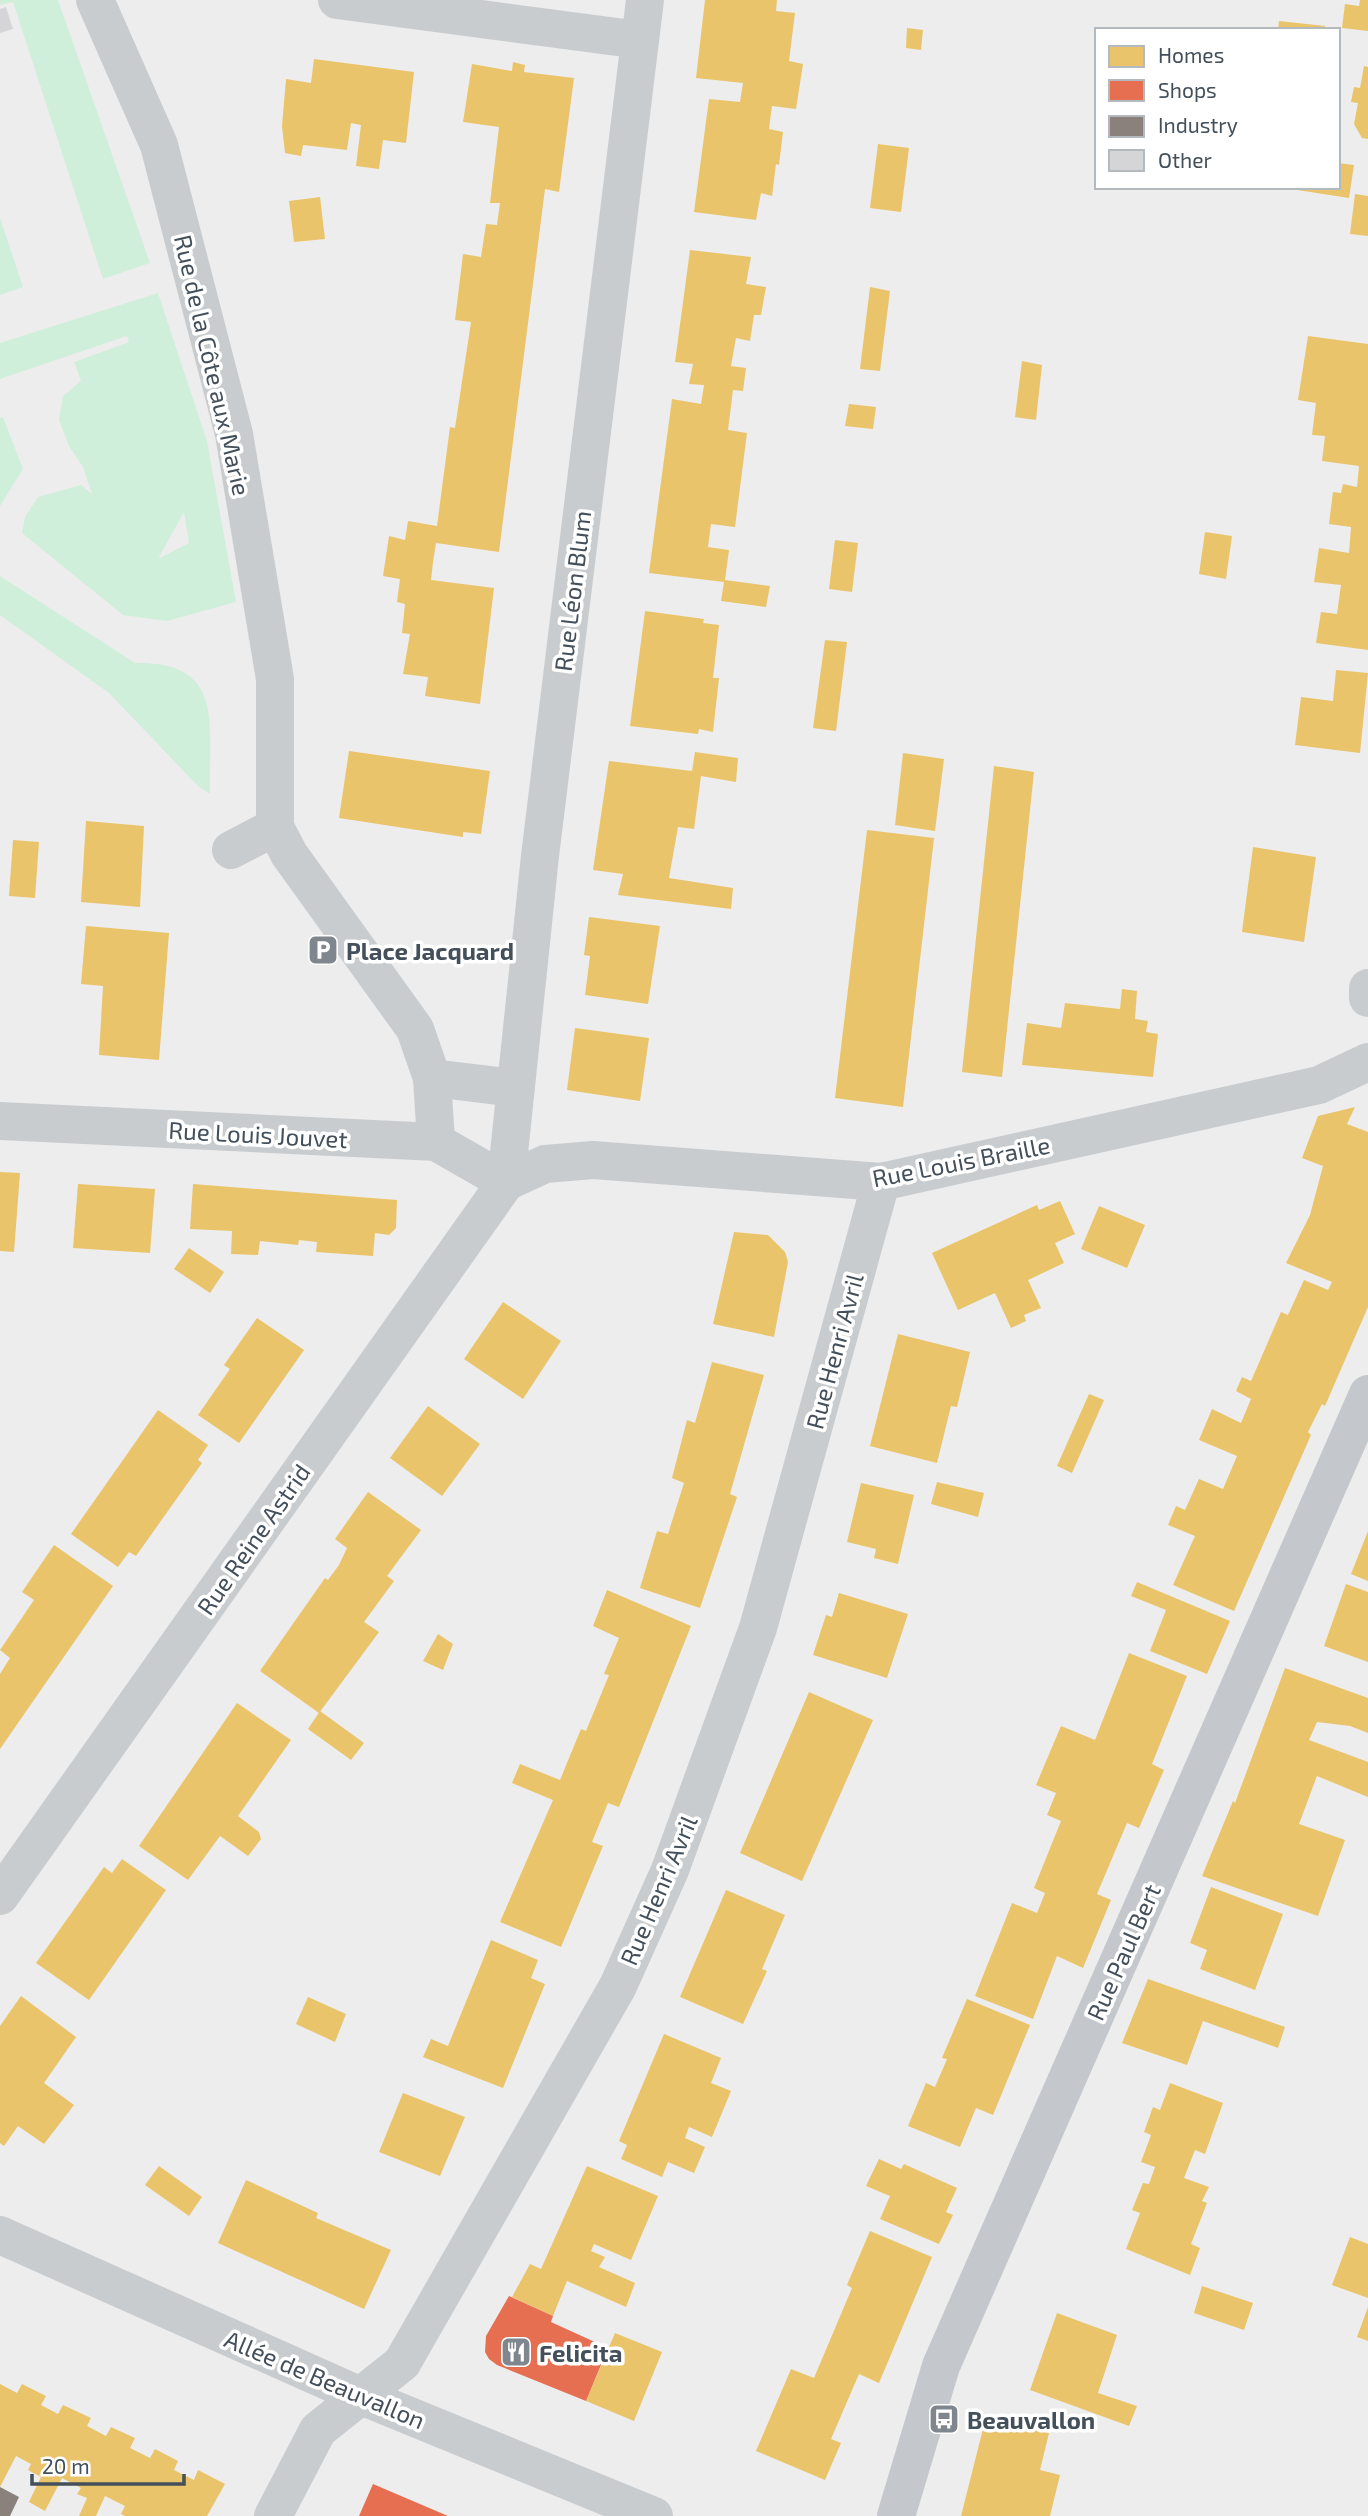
<svg xmlns="http://www.w3.org/2000/svg" width="1368" height="2516" viewBox="0 0 1368 2516" font-family="'Exo 2',sans-serif">
	<rect width="100%" height="100%" fill="#eeeded"/>
	<g fill="#cfefdb" fill-rule="evenodd">
		<path d="M0,0H58L150,263L103,279L13,2L0,5Z"/>
		<path d="M0,218L23,287L0,295Z"/>
		<path d="M158,293L207,441L236,602L167,621L123,615L22,533L25,517L38,497L81,485L92,494L83,467L69,446L59,420L63,396L81,381L74,362L129,342L127,336L0,379V343ZM184,512L189,543L160,558L159,557Z"/>
		<path d="M3,417L23,469L0,506V418Z"/>
		<path d="M0,576L135,663C227,661 208,726 210,794L198,786L109,693L0,615Z"/>
	</g>
	<g fill="#e9c46a">
		<path d="M705,0H777L776,11L795,13L789,61L803,64L796,109L772,106L769,129L783,132L779,165L776,164L772,196L761,193L756,220L694,212L709,99L740,102L743,83L696,78Z"/>
		<path d="M1360,0H1368V31L1342,28L1345,4L1359,6Z"/>
		<path d="M1279,21L1325,26V30H1278Z"/>
		<path d="M907,28L923,30L921,50L906,48Z"/>
		<path d="M314,59L414,72L406,143L383,140L379,169L356,166L361,125L351,123L347,150L303,145L301,156L285,153L282,126L286,79L311,83Z"/>
		<path d="M513,62L525,65L524,72L574,78L559,192L545,189L499,552L436,543L433,562L431,580L494,588L480,704L425,696L428,677L403,674L410,634L402,633L405,604L397,602L400,579L383,576L389,536L405,540L408,521L437,526L450,427L455,428L471,322L455,320L463,254L481,257L486,224L497,225L500,203H490L499,127L463,122L472,64L512,71Z"/>
		<path d="M1364,66L1368,67V139L1362,138L1354,124L1358,103L1351,102L1354,87L1360,88Z"/>
		<path d="M878,144L909,148L901,212L870,208Z"/>
		<path d="M1338,163L1354,165L1349,198L1291,189L1338,187Z"/>
		<path d="M1355,194L1368,196V236L1350,234Z"/>
		<path d="M320,197L325,239L294,242L289,201Z"/>
		<path d="M690,250L751,257L746,284L766,287L761,315H754L750,341L736,338L731,366L746,368L743,391L733,390L728,430L747,433L735,527L711,524L708,547L729,550L725,580L770,586L766,607L721,601L724,582L649,573L672,399L701,404L704,385L689,384L693,364L675,362Z"/>
		<path d="M870,287L890,291L880,371L860,369Z"/>
		<path d="M1308,336L1368,344V650L1316,643L1321,612L1337,614L1341,585L1314,582L1319,548L1349,553L1351,527L1329,524L1333,492L1341,493L1343,484L1357,487L1359,466L1322,461L1325,436L1312,435L1316,403L1298,400Z"/>
		<path d="M1022,361L1042,365L1036,420L1015,417Z"/>
		<path d="M849,404L876,407L873,429L845,426Z"/>
		<path d="M1205,532L1232,536L1226,579L1199,574Z"/>
		<path d="M835,540L858,543L852,592L829,589Z"/>
		<path d="M645,611L704,619L703,623L719,625L713,678H719L713,732L699,729L698,734L630,726Z"/>
		<path d="M825,640L847,642L836,731L813,728Z"/>
		<path d="M1336,670L1368,673L1360,753L1295,745L1301,697L1333,701Z"/>
		<path d="M349,751L490,771L481,834L463,832V837L339,818Z"/>
		<path d="M695,752L738,758L736,782L701,776L694,829L678,827L669,878L733,888L731,909L618,895L623,874L593,870L609,761L692,771Z"/>
		<path d="M903,753L944,759L935,831L895,825Z"/>
		<path d="M994,766L1034,772L1002,1077L962,1072Z"/>
		<path d="M86,821L144,826L140,907L81,902Z"/>
		<path d="M867,830L934,838L903,1107L835,1098Z"/>
		<path d="M13,840L39,842L35,898L9,896Z"/>
		<path d="M1253,847L1316,857L1304,942L1242,932Z"/>
		<path d="M589,917L660,926L648,1004L585,995L590,956L584,955Z"/>
		<path d="M86,926L169,933L159,1060L99,1055L103,986L81,984Z"/>
		<path d="M1122,989L1137,991L1135,1019L1148,1021L1146,1032L1158,1034L1153,1077L1022,1065L1027,1023L1061,1028L1065,1003L1120,1009Z"/>
		<path d="M575,1028L649,1038L640,1101L567,1090Z"/>
		<path d="M1355,1107L1347,1124L1368,1132V1307L1325,1406L1322,1404L1308,1432L1311,1435L1234,1611L1173,1585L1195,1536L1168,1525L1176,1506L1185,1510L1199,1479L1223,1489L1237,1456L1199,1440L1212,1409L1241,1423L1251,1399L1236,1391L1242,1377L1251,1381L1281,1312L1288,1315L1304,1280L1328,1290L1332,1282L1286,1263L1310,1215L1323,1166L1302,1158L1318,1116Z"/>
		<path d="M0,1172L20,1173L14,1252L0,1251Z"/>
		<path d="M78,1184L155,1189L150,1253L73,1248Z"/>
		<path d="M193,1184L397,1200L396,1228L389,1235L375,1233L373,1256L316,1252L317,1242L299,1240L298,1245L260,1241L258,1255L231,1254L232,1231L190,1229Z"/>
		<path d="M1060,1201L1075,1234L1055,1243L1064,1263L1028,1280L1041,1308L1024,1315L1026,1321L1011,1328L995,1293L958,1310L932,1253L1037,1205L1039,1210Z"/>
		<path d="M1099,1206L1145,1225L1127,1268L1081,1249Z"/>
		<path d="M734,1232L768,1235L785,1252L788,1262L774,1337L713,1324Z"/>
		<path d="M189,1248L224,1272L210,1293L174,1269Z"/>
		<path d="M503,1302L561,1341L523,1399L464,1359Z"/>
		<path d="M257,1318L304,1350L239,1443L198,1415L230,1369L224,1365Z"/>
		<path d="M898,1334L970,1352L957,1407L951,1406L937,1463L870,1446Z"/>
		<path d="M712,1362L764,1375L730,1494L737,1497L700,1608L640,1588L657,1531L668,1534L684,1483L672,1478L687,1420L695,1423Z"/>
		<path d="M1089,1394L1104,1400L1072,1473L1057,1466Z"/>
		<path d="M428,1406L480,1444L442,1496L390,1458Z"/>
		<path d="M158,1410L208,1445L198,1460L202,1463L136,1556L129,1552L118,1567L71,1534Z"/>
		<path d="M937,1482L984,1493L978,1517L931,1504Z"/>
		<path d="M861,1483L914,1495L898,1564L874,1558L876,1549L847,1542Z"/>
		<path d="M368,1492L421,1530L387,1576L394,1581L364,1622L379,1632L319,1713L260,1671L325,1578L328,1580L339,1565L347,1548L335,1539Z"/>
		<path d="M1368,1531V1581L1351,1574Z"/>
		<path d="M54,1545L113,1586L0,1749V1674L10,1658L0,1650L34,1600L22,1592Z"/>
		<path d="M1137,1582L1230,1621L1207,1674L1150,1651L1166,1610L1131,1596Z"/>
		<path d="M1346,1584L1368,1592V1662L1324,1646Z"/>
		<path d="M607,1590L691,1626L619,1807L608,1803L592,1842L603,1846L561,1947L500,1922L553,1800L512,1783L520,1764L560,1780L581,1729L586,1731L609,1675L604,1674L619,1638L593,1626Z"/>
		<path d="M839,1593L908,1614L887,1678L813,1655L826,1615L832,1617Z"/>
		<path d="M438,1634L453,1644L443,1670L423,1661Z"/>
		<path d="M1129,1653L1187,1676L1152,1764L1164,1770L1139,1828L1127,1823L1097,1894L1111,1900L1083,1968L1057,1956L1033,2019L975,1996L1012,1903L1037,1913L1045,1893L1034,1888L1061,1821L1047,1815L1056,1793L1036,1785L1061,1726L1095,1740Z"/>
		<path d="M1285,1668L1368,1698V1733L1350,1726L1317,1722L1309,1740L1368,1762V1797L1317,1776L1299,1824L1345,1840L1318,1916L1202,1876L1233,1801L1235,1803Z"/>
		<path d="M809,1692L873,1720L802,1881L740,1853Z"/>
		<path d="M237,1703L291,1740L238,1816L259,1832L261,1839L248,1856L220,1836L188,1880L139,1846Z"/>
		<path d="M320,1711L364,1743L351,1760L308,1729Z"/>
		<path d="M122,1859L166,1890L89,2000L36,1963L104,1867L112,1873Z"/>
		<path d="M1211,1887L1283,1914L1255,1990L1200,1969L1207,1950L1190,1943Z"/>
		<path d="M726,1890L785,1915L762,1969L767,1971L743,2024L680,1997Z"/>
		<path d="M491,1940L538,1960L531,1978L545,1984L503,2088L423,2057L431,2039L448,2046Z"/>
		<path d="M1148,1979L1285,2027L1278,2048L1203,2021L1187,2065L1122,2043Z"/>
		<path d="M21,1996L76,2037L44,2083L74,2105L44,2144L18,2126L4,2146L0,2143V2026Z"/>
		<path d="M308,1997L346,2014L335,2042L296,2024Z"/>
		<path d="M967,1999L1030,2025L993,2115L976,2108L960,2147L908,2126L926,2083L935,2087L947,2059L942,2058Z"/>
		<path d="M664,2034L721,2058L711,2083L731,2091L712,2137L689,2127L685,2138L705,2147L694,2173L668,2162L662,2177L621,2159L627,2145L619,2141Z"/>
		<path d="M1170,2083L1223,2103L1205,2154L1195,2150L1184,2178L1209,2187L1202,2201L1207,2203L1191,2244L1200,2248L1190,2275L1126,2249L1140,2213L1132,2210L1143,2183L1149,2184L1155,2167L1141,2162L1151,2135L1144,2132L1153,2107L1160,2110Z"/>
		<path d="M403,2093L465,2117L440,2176L379,2152Z"/>
		<path d="M879,2159L901,2169L904,2164L957,2188L946,2212L953,2215L939,2244L880,2219L890,2196L866,2186Z"/>
		<path d="M159,2166L202,2197L189,2216L145,2185Z"/>
		<path d="M587,2166L658,2196L631,2260L594,2244L591,2251L605,2257L599,2267L635,2283L626,2307L567,2281L553,2316L512,2297L530,2264L541,2269Z"/>
		<path d="M246,2180L318,2213L316,2218L391,2250L364,2309L218,2243Z"/>
		<path d="M870,2231L932,2257L879,2383L859,2374L831,2439L841,2443L825,2480L756,2451L791,2369L814,2378L852,2288L847,2285Z"/>
		<path d="M1350,2237L1368,2244V2298L1332,2285Z"/>
		<path d="M1202,2286L1253,2303L1244,2330L1194,2313Z"/>
		<path d="M1368,2307V2341L1357,2337Z"/>
		<path d="M1057,2313L1117,2335L1098,2393L1137,2406L1129,2426L1030,2390Z"/>
		<path d="M615,2333L662,2352L634,2421L586,2401Z"/>
		<path d="M0,2384L17,2393L22,2384L46,2396L41,2405L58,2414L63,2405L91,2418L87,2426L106,2436L111,2427L135,2438L130,2448L150,2458L155,2449L178,2461L174,2470L194,2480L198,2470L225,2484L207,2516H125L121,2514L125,2506L105,2496L96,2516H79L87,2498L77,2494L81,2488L62,2478L45,2511L29,2502L41,2477L28,2470L31,2464L16,2456L0,2487Z"/>
		<path d="M986,2417L1049,2433L1040,2470L1060,2475L1050,2516H961Z"/>
	</g>
	<g fill="#e76f51">
		<path d="M509,2296L553,2316L551,2322L608,2348L586,2401L497,2365L489,2359L485,2352L486,2336Z"/>
		<path d="M373,2484L448,2516H359Z"/>
	</g>
	<path fill="#8a817c" d="M0,2487L19,2497L10,2516H0Z"/>
	<path fill="#d5d5d7" d="M6,7L13,29L0,33V9Z"/>
	<g fill="none" stroke-linecap="round" stroke-linejoin="round">
		<g stroke="#c9ccce" stroke-width="38">
			<path d="M95,0L159,145L234,434L275,679V827"/>
			<path d="M337,0L640,40"/>
			<path d="M231,850L275,827L289,854L415,1029L432,1078L436,1142"/>
			<path d="M1368,988V998"/>
			<path d="M432,1078L515,1088"/>
			<path d="M0,1121L436,1142L506,1182"/>
			<path d="M506,1182L545,1164L593,1160L881,1182L1319,1085L1368,1062"/>
			<path d="M0,1896L506,1182L540,856L645,0"/>
			<path d="M0,2235L361,2396L654,2516"/>
			<path d="M273,2516L318,2430L402,2363L618,1986L670,1870L758,1628L881,1182"/>
		</g>
		<path stroke="#c4c8cc" stroke-width="38" d="M896,2516L941,2366L1368,1394"/>
	</g>
	<defs>
		<g id="parking-square" transform="scale(1.575)"><rect x="-9" y="-9" width="18" height="18" rx="4" fill="#7f868d" stroke="#fff"/><path d="M-3.5-5.5H1a3.5 3.5 0 0 1 0 7H-1V5.5H-3.5ZM-1-3.4V-.6H.8a1.4 1.4 0 0 0 0-2.8Z" fill="#fff"/></g>
		<g id="restaurant-square" transform="scale(1.575)"><rect x="-9" y="-9" width="18" height="18" rx="4" fill="#7f868d" stroke="#fff"/><path d="M-5-6h1v4h1v-4h1v4h1v-4h1v5L-1.5 .5V6h-2V.5L-5-1ZM5-6V6H3V1.5H1.5Q1.5-4 5-6Z" fill="#fff"/></g>
		<g id="bus-square" transform="scale(1.575)"><rect x="-9" y="-9" width="18" height="18" rx="4" fill="#7f868d" stroke="#fff"/><path d="M-5-6H5V4H4V6H2V4H-2V6H-4V4H-5ZM-3.5-4V0h7V-4ZM-3.5 1.2v1.5H-2V1.2ZM2 1.2v1.5H3.5V1.2Z" fill="#fff"/></g>
	</defs>
	<g fill-rule="evenodd">
		<use href="#parking-square" x="323" y="950"/>
		<use href="#restaurant-square" x="516" y="2352"/>
		<use href="#bus-square" x="944" y="2419"/>
	</g>
	<g text-anchor="middle" dominant-baseline="central" stroke-width="7" stroke-linejoin="round" paint-order="stroke">
		<g font-size="24" fill="#434f5a" stroke="#fff">
			<text transform="translate(213 365) rotate(77)">Rue de la Côte aux Marie</text>
			<text transform="translate(572 591) rotate(-83)">Rue Léon Blum</text>
			<text transform="translate(258 1134) rotate(3)">Rue Louis Jouvet</text>
			<text transform="translate(961 1161) rotate(-11)">Rue Louis Braille</text>
			<text transform="translate(834 1351) rotate(-75)">Rue Henri Avril</text>
			<text transform="translate(253 1539) rotate(-55)">Rue Reine Astrid</text>
			<text transform="translate(658 1890) rotate(-67)">Rue Henri Avril</text>
			<text transform="translate(1123 1952) rotate(-66)">Rue Paul Bert</text>
			<text transform="translate(325 2379) rotate(23)">Allée de Beauvallon</text>
		</g>
		<g font-size="24" font-weight="bold" fill="#434f5a" stroke="#fff" text-anchor="start">
			<text x="346" y="950">Place Jacquard</text>
			<text x="539" y="2352">Felicita</text>
			<text x="967" y="2419">Beauvallon</text>
		</g>
	</g>
	<rect x="1095" y="28" width="245" height="161" fill="#ffffff" stroke="#b4b9bd" stroke-width="2"/>
	<rect x="1109" y="46" width="35" height="21" fill="#e9c46a" stroke="#b4b9bd" stroke-width="2"/>
	<text x="1158" y="63" font-size="21" fill="#434f5a">Homes</text>
	<rect x="1109" y="80" width="35" height="21" fill="#e76f51" stroke="#b4b9bd" stroke-width="2"/>
	<text x="1158" y="98" font-size="21" fill="#434f5a">Shops</text>
	<rect x="1109" y="116" width="35" height="21" fill="#8a817c" stroke="#b4b9bd" stroke-width="2"/>
	<text x="1158" y="133" font-size="21" fill="#434f5a">Industry</text>
	<rect x="1109" y="150" width="35" height="21" fill="#d5d5d7" stroke="#b4b9bd" stroke-width="2"/>
	<text x="1158" y="168" font-size="21" fill="#434f5a">Other</text>
	<path d="M32 2474v10h152v-10" fill="none" stroke="#434f5a" stroke-width="3.5"/>
	<text x="42" y="2474" font-size="21" fill="#434f5a" stroke="#ffffff" stroke-width="5" paint-order="stroke">20 m</text>
</svg>
